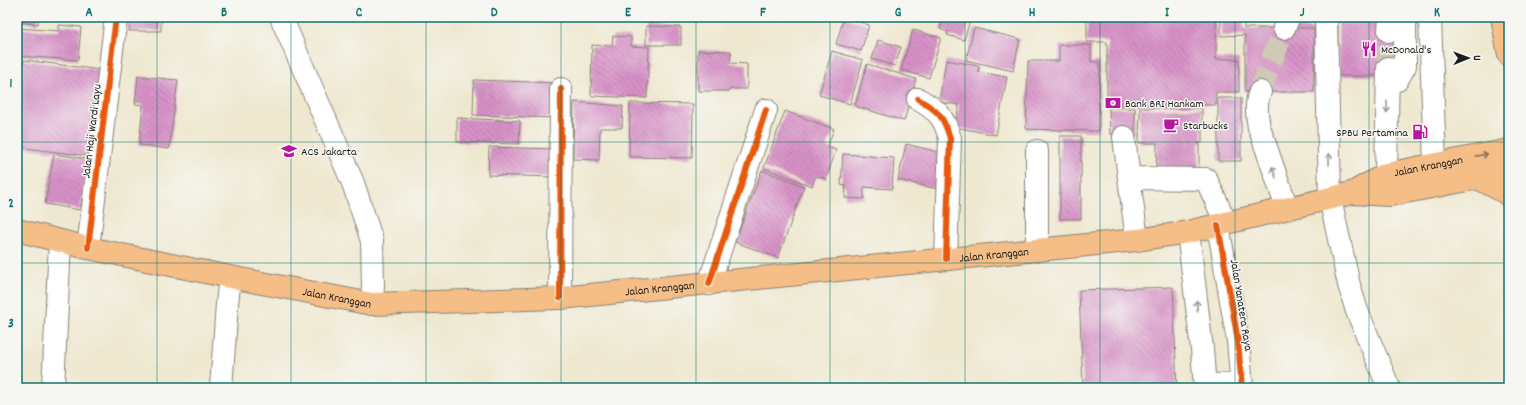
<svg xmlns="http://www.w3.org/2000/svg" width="1526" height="405" viewBox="0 0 1526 405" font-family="Dekko,sans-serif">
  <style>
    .building { fill: url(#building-back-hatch) }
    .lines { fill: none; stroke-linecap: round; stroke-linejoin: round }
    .minor-tunnel { stroke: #cfc9b5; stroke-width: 22; stroke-dasharray: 22 11; stroke-linecap: butt }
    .minor-casing { stroke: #868276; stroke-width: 24 }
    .major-casing { stroke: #868276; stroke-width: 24 }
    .highway-casing { stroke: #868276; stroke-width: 24 }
    .minor { stroke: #fff; stroke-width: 22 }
    .major { stroke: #f6be87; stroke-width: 22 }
    .highway { stroke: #f6be87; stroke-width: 22 }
    .cycleway-casing { stroke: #f6f6f2; stroke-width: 8 }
    .cycleway { stroke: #e8590c; stroke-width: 6 }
    .oneway { stroke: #999 }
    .oneway2 { stroke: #896d52 }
    .grid { fill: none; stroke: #0f766e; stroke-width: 1; stroke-opacity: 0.55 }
    .labels { text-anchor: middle; stroke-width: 3; stroke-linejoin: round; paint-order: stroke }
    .poi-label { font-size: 12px; fill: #1c1c1c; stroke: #f6f6f2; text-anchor: start }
    .street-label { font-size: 12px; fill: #1c1c1c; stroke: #f6f6f2 }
    .neatline { fill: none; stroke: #0f766e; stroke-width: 1.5 }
    .grid-label { font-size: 13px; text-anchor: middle; font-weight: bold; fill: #0f766e }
  </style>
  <defs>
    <pattern id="building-back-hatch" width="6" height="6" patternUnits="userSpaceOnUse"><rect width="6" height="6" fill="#d892c8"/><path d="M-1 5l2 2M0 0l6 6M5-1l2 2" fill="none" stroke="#ae76a2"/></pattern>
  </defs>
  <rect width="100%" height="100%" fill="#f6f6f2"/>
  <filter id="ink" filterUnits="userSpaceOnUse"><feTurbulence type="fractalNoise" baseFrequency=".025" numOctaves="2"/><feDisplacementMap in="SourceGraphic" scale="8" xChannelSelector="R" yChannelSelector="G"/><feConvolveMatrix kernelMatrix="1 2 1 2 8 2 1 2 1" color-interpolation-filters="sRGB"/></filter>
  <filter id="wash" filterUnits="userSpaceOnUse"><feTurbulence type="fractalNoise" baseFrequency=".012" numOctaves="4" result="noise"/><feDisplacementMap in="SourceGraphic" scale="16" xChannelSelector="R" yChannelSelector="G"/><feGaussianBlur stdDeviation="0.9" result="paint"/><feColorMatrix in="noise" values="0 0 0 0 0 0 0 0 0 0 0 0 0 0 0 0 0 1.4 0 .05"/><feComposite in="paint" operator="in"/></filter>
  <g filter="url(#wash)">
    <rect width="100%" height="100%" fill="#efe8d0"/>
    <g id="blocks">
      <path class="building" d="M17 17H38V24L17 22Z
        M129 17H161V31H129Z
        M590 17H608V19L590 18Z
        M844 17 869 25 861 51 836 44Z
        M944 17H971L964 40 947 35 948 32 940 29Z
        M1087 17H1216V59H1239V92H1216V105H1107V42H1087Z
        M1221 17H1244V28H1314V92H1245V35L1221 36Z
        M1338 17H1380L1399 31V68L1380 76H1338Z
        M59 25 81 27 78 60 17 56V28L59 31Z
        M646 26 681 27V45H646Z
        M974 28 1020 39 1013 71 966 60Z
        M913 30 941 38 929 78 901 70Z
        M613 36 631 37V46L649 47 647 98 591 96 592 45 612 46Z
        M878 40 901 47 895 66 872 59Z
        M1059 45H1091V62H1100L1099 131 1026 129 1028 61H1059Z
        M698 50 731 51 730 63 747 64V89H730V91H698Z
        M832 51 863 60 850 104 819 95Z
        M24 60 100 70 89 156 17 147V115Z
        M946 60 979 66 978 72 1007 77 996 135 955 127 959 105 939 102Z
        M867 64 916 79 904 121 855 106Z
        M138 76 178 80 169 149 139 145 143 105 135 104Z
        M474 80 558 83 557 118 473 115Z
        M1218 98H1241V161H1218Z
        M574 102 623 106 622 128H600L599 160 573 159Z
        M630 103 693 104 692 158 629 157Z
        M1109 108H1135V134H1110Z
        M1140 108H1202V143H1199V169H1156L1157 143H1139Z
        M785 111 834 129 827 147 836 150 826 179 816 176 812 186 764 168Z
        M457 118 520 121 519 144 457 142Z
        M1060 136H1081V219H1060Z
        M906 144 946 154 938 189 898 180Z
        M489 147 554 149V177L488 175Z
        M54 154 89 159 80 210 45 204Z
        M843 154 894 158 892 189 864 187V199L845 198 846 186 841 185Z
        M762 170 804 186 778 258 735 242Z
        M1173 287 1177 388H1083L1079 290Z"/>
    </g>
  </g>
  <g filter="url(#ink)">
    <use href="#blocks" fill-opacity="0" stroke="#868276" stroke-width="1"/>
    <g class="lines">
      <path class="minor-tunnel" d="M1388 68 1389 31
        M1260 92 1284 28"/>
      <defs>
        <path id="minor" d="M281 17 353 183 372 241 373 285 372 304
          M1326 17 1330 198 1349 285 1357 311 1389 388
          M1430 17 1435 165 1438 183
          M1284 28 1289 17
          M1389 31 1390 17
          M1388 68 1386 174 1390 193
          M1388 82 1397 80 1405 66V17
          M1260 92C1255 103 1257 115 1259 127L1287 208
          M918 99C938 111 943 115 950 138L946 259
          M1124 137 1129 178
          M1037 151V250
          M1218 225 1238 341 1242 388
          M1188 232 1202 349 1205 388
          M1137 240 1129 178 1206 179 1226 223
          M88 248 116 17
          M709 284 766 110
          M560 298 561 89
          M1205 385 1242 384
          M53 388 60 242
          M221 388 227 304 230 277"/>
        <g id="major">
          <path d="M1478 178 1506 193 1509 196"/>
          <path d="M1352 193 1390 195 1509 172"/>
          <path id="s1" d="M17 230 88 248 230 277 372 304 560 298 1137 240 1188 232 1352 193 1386 174 1509 150"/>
        </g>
        <path id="highway" d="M1502 17 1509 55"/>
      </defs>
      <use href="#minor" class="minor-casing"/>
      <use href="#major" class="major-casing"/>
      <use href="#highway" class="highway-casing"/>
      <use href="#minor" class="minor"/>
      <use href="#major" class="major"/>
      <use href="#highway" class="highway"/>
      <defs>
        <path id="cycleway" d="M918 99C938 111 943 115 950 138L946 259
          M1218 225 1238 341 1242 388
          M88 248 116 17
          M709 284 766 110
          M560 298 561 89"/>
      </defs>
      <use href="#cycleway" class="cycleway-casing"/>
      <use href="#cycleway" class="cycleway"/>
    </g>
    <defs><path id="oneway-shaft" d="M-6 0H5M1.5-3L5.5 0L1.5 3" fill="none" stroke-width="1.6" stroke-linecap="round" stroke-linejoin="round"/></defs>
    <g class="oneway">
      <use href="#oneway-shaft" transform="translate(1387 107) rotate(91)"/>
      <use href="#oneway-shaft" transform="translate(1329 159) rotate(-91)"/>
      <use href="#oneway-shaft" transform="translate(1274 172) rotate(-109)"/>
      <use href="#oneway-shaft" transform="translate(1197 306) rotate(-97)"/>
    </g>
    <use class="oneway2" href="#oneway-shaft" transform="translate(1482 155) rotate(-11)"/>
  </g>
  <path class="grid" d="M157 17V388M291 17V388M426 17V388M561 17V388M696 17V388M830 17V388M965 17V388M1100 17V388M1235 17V388M1369 17V388M17 142H1509M17 263H1509"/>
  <defs>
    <symbol id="restaurant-bare" viewBox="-9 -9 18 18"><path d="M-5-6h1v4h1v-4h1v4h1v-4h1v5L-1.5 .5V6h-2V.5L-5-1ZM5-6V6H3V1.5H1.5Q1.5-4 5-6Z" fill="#b5179e" stroke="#f6f6f2" stroke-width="2.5" paint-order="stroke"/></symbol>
    <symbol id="bank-bare" viewBox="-9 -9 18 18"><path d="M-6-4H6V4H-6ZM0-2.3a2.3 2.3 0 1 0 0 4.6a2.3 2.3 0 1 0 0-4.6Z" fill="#b5179e" stroke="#f6f6f2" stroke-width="2.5" paint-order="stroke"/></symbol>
    <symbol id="cafe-bare" viewBox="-9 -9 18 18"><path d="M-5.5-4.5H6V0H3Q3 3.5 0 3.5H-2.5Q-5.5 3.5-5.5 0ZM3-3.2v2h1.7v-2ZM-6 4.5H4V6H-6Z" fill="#b5179e" stroke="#f6f6f2" stroke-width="2.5" paint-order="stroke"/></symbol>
    <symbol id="fuel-bare" viewBox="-9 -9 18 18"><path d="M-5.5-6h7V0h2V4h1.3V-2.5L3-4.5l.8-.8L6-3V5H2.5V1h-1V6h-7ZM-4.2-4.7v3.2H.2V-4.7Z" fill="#b5179e" stroke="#f6f6f2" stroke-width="2.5" paint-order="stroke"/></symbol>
    <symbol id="school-bare" viewBox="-9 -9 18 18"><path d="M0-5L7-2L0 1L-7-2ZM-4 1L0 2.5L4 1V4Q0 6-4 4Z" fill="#b5179e" stroke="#f6f6f2" stroke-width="2.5" paint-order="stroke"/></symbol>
  </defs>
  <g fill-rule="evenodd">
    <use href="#restaurant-bare" x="1358" y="38" width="22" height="22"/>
    <use href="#bank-bare" x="1102" y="92" width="22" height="22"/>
    <use href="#cafe-bare" x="1160" y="114" width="22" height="22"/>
    <use href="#fuel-bare" x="1409" y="121" width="22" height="22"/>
    <use href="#school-bare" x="278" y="140" width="22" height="22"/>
  </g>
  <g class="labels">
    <g class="poi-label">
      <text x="1381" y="53">McDonald's</text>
      <text x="1125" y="107">Bank BRI Hankam</text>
      <text x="1183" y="129">Starbucks</text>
      <text x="1408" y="136" text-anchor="end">SPBU Pertamina</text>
      <text x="301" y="155">ACS Jakarta</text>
    </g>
    <g class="street-label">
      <text transform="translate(91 131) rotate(-83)" y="4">Jalan Haji Wardi Layu</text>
      <text dy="4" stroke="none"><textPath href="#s1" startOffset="1433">Jalan Kranggan</textPath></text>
      <text dy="4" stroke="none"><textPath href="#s1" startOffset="987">Jalan Kranggan</textPath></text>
      <text dy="4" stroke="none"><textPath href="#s1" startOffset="651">Jalan Kranggan</textPath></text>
      <text dy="4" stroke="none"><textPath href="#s1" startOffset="327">Jalan Kranggan</textPath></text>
      <text transform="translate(1242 305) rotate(81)" y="4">Jalan Yanatera Raya</text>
    </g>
  </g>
  <rect width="1526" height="405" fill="none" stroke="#f6f6f2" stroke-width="44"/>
  <g transform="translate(1468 58) rotate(89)" stroke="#f6f6f2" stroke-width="3" paint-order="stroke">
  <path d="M0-3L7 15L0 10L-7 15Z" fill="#1c1c1c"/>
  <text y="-6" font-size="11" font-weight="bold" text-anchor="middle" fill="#1c1c1c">U</text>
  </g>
  <rect x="22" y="22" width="1482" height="361" class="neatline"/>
  <g class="grid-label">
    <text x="89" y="16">A</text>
    <text x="224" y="16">B</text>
    <text x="359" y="16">C</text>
    <text x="494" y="16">D</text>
    <text x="628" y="16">E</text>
    <text x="763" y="16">F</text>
    <text x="898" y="16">G</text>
    <text x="1032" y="16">H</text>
    <text x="1167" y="16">I</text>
    <text x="1302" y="16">J</text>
    <text x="1437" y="16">K</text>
    <text x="11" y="87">1</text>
    <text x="11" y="207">2</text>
    <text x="11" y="327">3</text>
  </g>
</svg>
